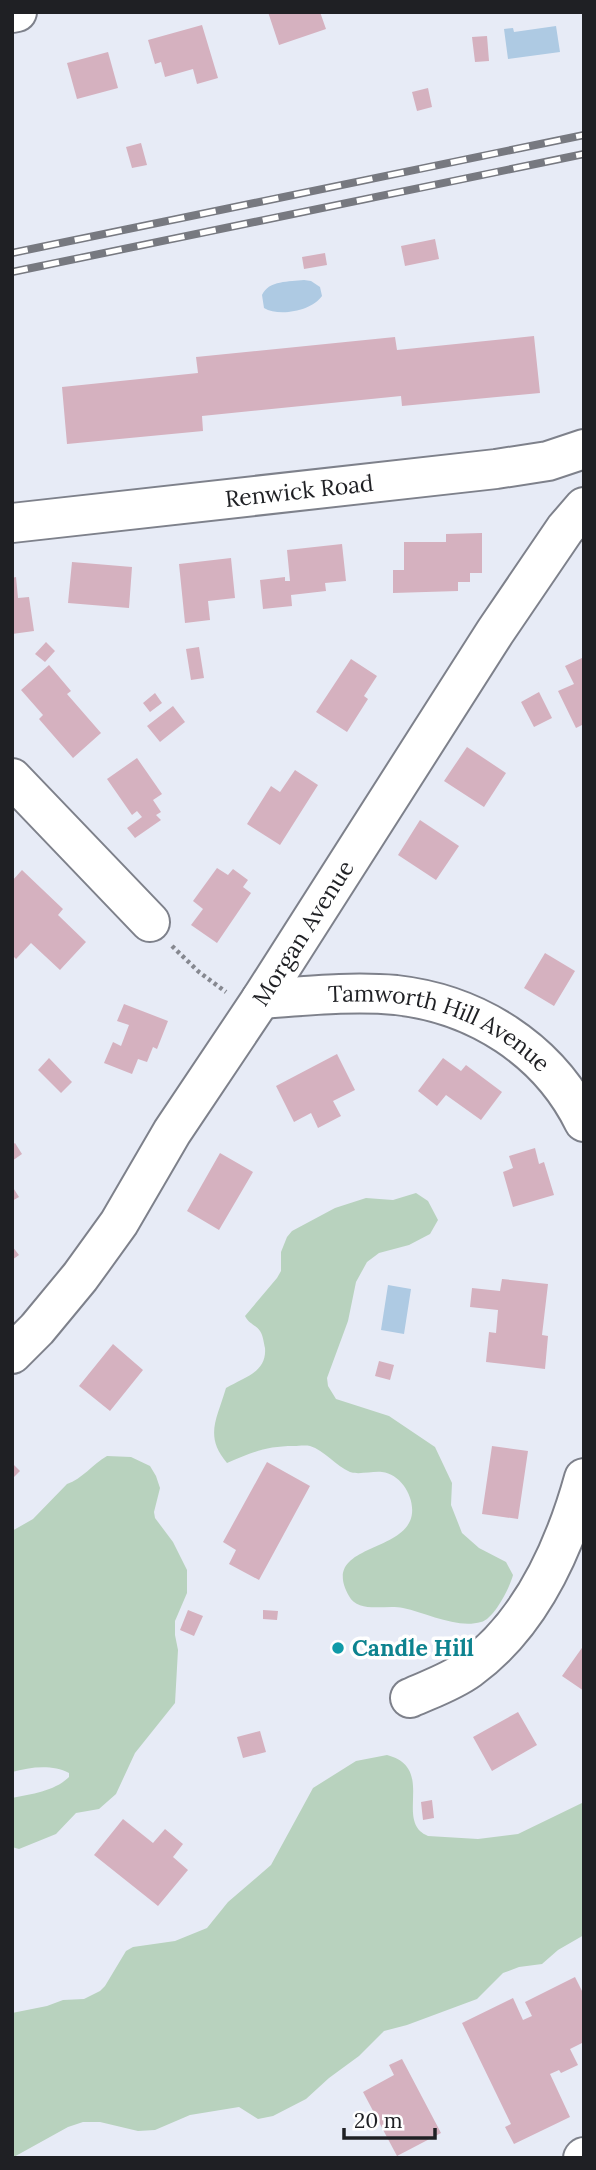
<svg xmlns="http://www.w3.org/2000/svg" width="596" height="2170" viewBox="0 0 596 2170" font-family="Lora,serif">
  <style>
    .green { fill: #b8d2be }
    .water { fill: #aecae3 }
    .building { fill: #d5b1bf }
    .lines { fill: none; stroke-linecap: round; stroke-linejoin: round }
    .minor-casing { stroke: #7e818b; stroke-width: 42 }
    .major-casing { stroke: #7e818b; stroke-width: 42 }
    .path { stroke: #868890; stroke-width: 4.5; stroke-dasharray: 3.5 3.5; stroke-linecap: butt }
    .minor { stroke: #fff; stroke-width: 38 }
    .major { stroke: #fff; stroke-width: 38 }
    .rail-casing { stroke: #777980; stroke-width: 8 }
    .rail { stroke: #fff; stroke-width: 5; stroke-dasharray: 16; stroke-linecap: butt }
    .culture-dot { fill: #0f9aa8; stroke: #fff; stroke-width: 2.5 }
    .labels { text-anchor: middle; stroke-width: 7; stroke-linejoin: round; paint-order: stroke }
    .street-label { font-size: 23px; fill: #1f2024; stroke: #fff }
    .culture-label { font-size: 23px; font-weight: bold; fill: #0d838f; stroke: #fff; text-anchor: start }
  </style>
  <rect width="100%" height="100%" fill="#e7ebf6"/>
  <path class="green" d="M416 1193 428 1201 438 1220 430 1234 409 1245 379 1253 367 1262 356 1282 348 1321 327 1378 328 1386 336 1399 389 1416 435 1447 452 1483 451 1505 462 1533 479 1548 506 1562 513 1575C510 1587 494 1619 481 1622 457 1629 427 1613 403 1608 387 1604 358 1614 349 1596 321 1547 396 1553 410 1521 418 1503 403 1474 382 1472 372 1471 359 1475 350 1472 336 1466 324 1450 310 1446 305 1445 298 1446 294 1446 266 1446 253 1452 227 1463 204 1436 217 1419 226 1388 245 1377 267 1372 265 1348 264 1344 263 1335 260 1331 256 1325 249 1324 245 1316L277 1278 281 1271V1252L287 1237 292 1231 335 1208 366 1198 393 1200Z
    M107 1456 131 1457 150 1466 156 1476 160 1488 154 1512 155 1518 173 1542 187 1570V1593L175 1621V1635L178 1650 175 1703 135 1753 116 1794 99 1809 76 1813 56 1834 19 1849 12 1847V1798C32 1794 55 1791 69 1777V1773C52 1764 30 1767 12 1772V1531L33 1519 67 1484C82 1479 93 1464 107 1456Z
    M387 1755C437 1768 393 1822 428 1836L478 1839 518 1834 584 1802V1935L558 1950 542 1964 519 1967 503 1973 477 1999 407 2025 384 2031 359 2056 329 2078 306 2099 273 2116 258 2119 239 2107 190 2115 155 2130 138 2131 100 2122H83L68 2127 12 2158V2013L47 2006 63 2000 84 1999 100 1991 105 1986 126 1951 133 1947 175 1941 207 1928 228 1902 271 1865 313 1788 356 1761Z"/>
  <path class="water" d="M556 26 560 52 508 59 504 29 513 28 514 32Z
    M304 280 311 281 320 287 322 296C312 311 279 317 264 308L262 295C269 280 289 282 304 280Z
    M388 1285 411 1289 404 1334 381 1330Z"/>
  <path class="building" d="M268 12H320L326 29 279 45Z
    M202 25 218 78 197 84 193 69 165 77 161 62 155 64 148 40Z
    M487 36 489 61 475 62 472 37Z
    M108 52 118 88 77 99 67 63Z
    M428 88 432 107 417 111 412 92Z
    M141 143 147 165 132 168 126 147Z
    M435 239 439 259 405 266 401 246Z
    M325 253 327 265 304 269 302 257Z
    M534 336 540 393 402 406 401 396 202 416 203 431 67 444 62 387 198 373 196 357 395 337 397 350Z
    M482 533V573H470V582H458V591L393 593V570H404V542H446V534Z
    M342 544 346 581 325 583 326 591 291 595 292 606 263 609 260 580 285 577V581H290L287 550Z
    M231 558 235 598 208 601 210 620 185 623 179 564Z
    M72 562 132 567 129 608 68 603Z
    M16 577 18 598 29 597 34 631 12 634V578Z
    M46 642 55 651 45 662 35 654Z
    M199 647 204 678 191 680 186 649Z
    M584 657V724L576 728 558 691 574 684 565 666Z
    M351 659 377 676 364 696 368 699 347 732 316 712Z
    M49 665 71 691 67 694 101 733 73 758 39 719 43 715 21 690Z
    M539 692 552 718 534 727 521 702Z
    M155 693 162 703 150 712 143 703Z
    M173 706 185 722 160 742 147 726Z
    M467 747 506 773 484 807 444 781Z
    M137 758 162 794 153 800 161 812 156 815 161 820 135 838 127 828 142 817 137 811 132 815 107 779Z
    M295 770 318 785 280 845 247 824 271 786 280 792Z
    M420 820 459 846 436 880 398 855Z
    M217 868 228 875 233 869 248 880 243 887 251 893 217 943 191 925 203 909 193 901Z
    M22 870 63 909 58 915 86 942 60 970 31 943 16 959 12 955V881Z
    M545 953 575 971 554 1006 524 988Z
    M124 1004 168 1021 157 1049 153 1047 147 1062 138 1059 132 1074 104 1063 113 1042 121 1046 129 1025 117 1021Z
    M337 1054 355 1090 333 1101 341 1116 318 1128 311 1113 294 1122 276 1086Z
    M49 1058 72 1082 61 1093 38 1070Z
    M443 1058 461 1071 466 1065 502 1092 481 1120 446 1095 437 1106 418 1091Z
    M15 1143 22 1154 12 1161V1145Z
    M535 1148 539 1164 544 1162 554 1195 513 1207 503 1172 513 1168 509 1156Z
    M220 1153 253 1172 219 1230 187 1211Z
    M12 1186 19 1197 12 1201Z
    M12 1246 19 1255 12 1260Z
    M502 1279 548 1284 542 1335 548 1336 545 1369 486 1362 489 1332 496 1333 498 1310 470 1307 472 1288 500 1291Z
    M113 1344 143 1370 110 1411 79 1386Z
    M379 1361 394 1365 390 1380 375 1376Z
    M492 1446 528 1451 518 1519 482 1514Z
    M267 1462 310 1486 259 1580 229 1564 236 1550 223 1542Z
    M12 1463 20 1471 12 1479Z
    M188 1610 203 1616 194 1636 180 1630Z
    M263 1610 278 1611 277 1620 263 1619Z
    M584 1645V1691L562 1676Z
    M518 1712 537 1745 492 1771 473 1737Z
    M260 1731 266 1752 243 1758 237 1737Z
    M432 1800 434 1818 423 1820 421 1802Z
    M123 1819 153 1843 165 1829 183 1844 173 1857 188 1870 158 1906 94 1855Z
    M575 1977 584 1995V2042L570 2049 578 2065 561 2073 559 2070 550 2074 570 2117 514 2144 505 2127 511 2124 462 2023 513 1998 523 2020 532 2016 525 2002Z
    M402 2059 441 2133 397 2156 363 2092 394 2075 389 2065Z"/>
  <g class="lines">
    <defs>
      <g id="minor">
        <path d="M12 13 17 12"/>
        <path id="s1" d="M12 523 496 469 548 461 584 449"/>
        <path d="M12 778 150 922"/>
        <path id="s2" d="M261 999C305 996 351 991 396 995 476 1004 548 1049 584 1122"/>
        <path id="s3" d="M12 1354 37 1329 80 1277 119 1223 172 1132 261 999 495 632 565 529 584 507"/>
        <path d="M410 1698C430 1689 451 1682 469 1669 531 1624 564 1550 584 1478"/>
      </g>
      <path id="major" d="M583 2158 584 2157"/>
    </defs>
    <use href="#minor" class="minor-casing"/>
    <use href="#major" class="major-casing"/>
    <path class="path" d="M172 946 199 972 226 992"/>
    <use href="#minor" class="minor"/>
    <use href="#major" class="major"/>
    <defs>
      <path id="rail" d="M12 253 584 135
        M12 272 584 154"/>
    </defs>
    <use href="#rail" class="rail-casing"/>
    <use href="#rail" class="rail"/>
  </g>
  <circle class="culture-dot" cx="338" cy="1648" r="7"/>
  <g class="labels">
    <g class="street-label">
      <text dy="8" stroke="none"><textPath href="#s1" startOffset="289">Renwick Road</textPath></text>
      <text dy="8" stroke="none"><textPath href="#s3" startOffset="513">Morgan Avenue</textPath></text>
      <text dy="8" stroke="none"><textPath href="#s2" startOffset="186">Tamworth Hill Avenue</textPath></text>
    </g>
    <g class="culture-label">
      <text x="352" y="1656">Candle Hill</text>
    </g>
  </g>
  <rect width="596" height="2170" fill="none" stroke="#1f2024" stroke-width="28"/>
  <path d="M344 2128v10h91v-10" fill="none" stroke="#1f2024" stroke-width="3.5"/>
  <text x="354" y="2128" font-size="21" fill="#1f2024" stroke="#ffffff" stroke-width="5" paint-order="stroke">20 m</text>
</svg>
